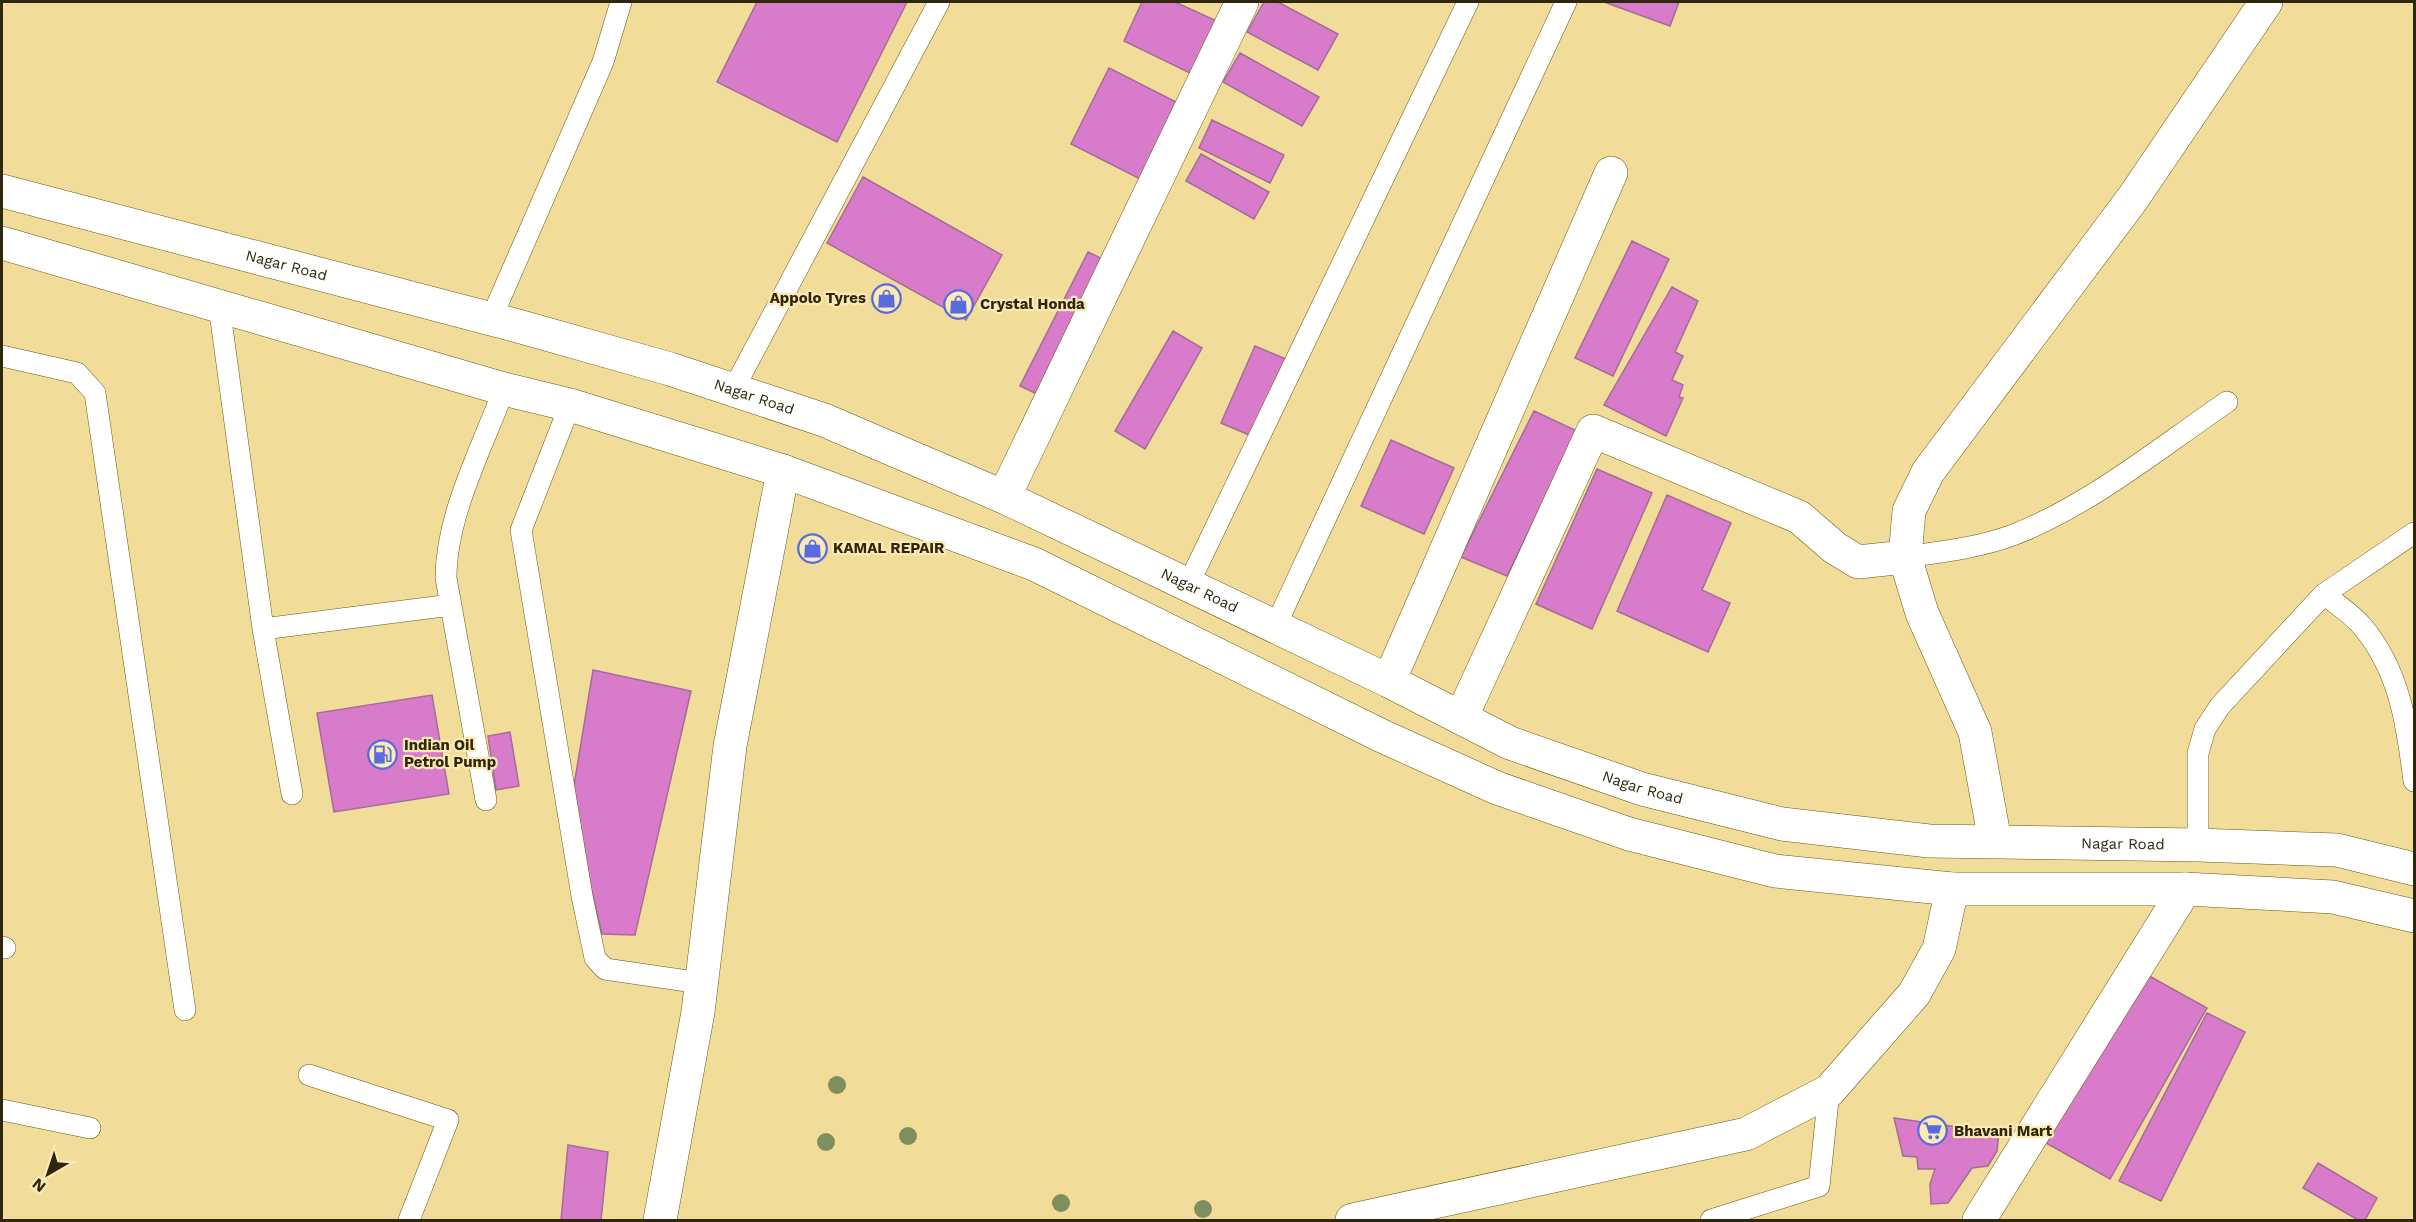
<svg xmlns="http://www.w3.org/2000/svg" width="2416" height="1222" viewBox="0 0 2416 1222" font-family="'Work Sans',sans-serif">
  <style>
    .building { fill: #d87bca; stroke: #a26d99; stroke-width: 1.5 }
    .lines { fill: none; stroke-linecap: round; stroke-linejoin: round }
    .lane-casing { stroke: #6b580f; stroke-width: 22 }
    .street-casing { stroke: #6b580f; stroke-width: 34 }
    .highway-casing { stroke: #6b580f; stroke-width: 34 }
    .lane { stroke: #fff; stroke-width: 21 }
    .street { stroke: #fff; stroke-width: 33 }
    .highway { stroke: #fff; stroke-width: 33 }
    .tree { fill: #7f8e5f }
    .labels { text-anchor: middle; stroke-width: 4.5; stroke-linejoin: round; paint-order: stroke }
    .street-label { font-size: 15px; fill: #2f270b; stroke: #fbeab4 }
    .poi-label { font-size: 15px; font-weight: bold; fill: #2f270b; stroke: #fbeab4; text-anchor: start }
  </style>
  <rect width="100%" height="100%" fill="#f2dc99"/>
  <path class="building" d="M757 2H907L837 142 717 82Z
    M1142 2H1175L1217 21 1192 74 1124 41Z
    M1264 2H1278L1338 34 1318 70 1247 32Z
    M1604 2H1679L1670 26Z
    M1240 53 1319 97 1302 126 1223 82Z
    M1109 68 1188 108 1150 184 1071 144Z
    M1212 120 1284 155 1270 183 1199 148Z
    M1201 154 1269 192 1254 219 1186 181Z
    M863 177 1002 255 966 320 827 243Z
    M1632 241 1669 259 1613 376 1575 358Z
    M1088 252 1113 264 1045 398 1020 386Z
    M1672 287 1698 301 1675 352 1683 356 1672 380 1683 385 1679 397 1683 398 1666 436 1604 405Z
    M1173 331 1202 348 1145 449 1115 431Z
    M1255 346 1288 360 1254 437 1221 423Z
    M1534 411 1577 431 1507 576 1461 557Z
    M1391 440 1454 468 1424 534 1361 506Z
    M1597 469 1652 493 1592 629 1536 604Z
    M1667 495 1731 523 1702 590 1730 603 1708 652 1617 611Z
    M593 670 691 691 635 935 602 934 571 804Z
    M432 695 449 794 334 812 317 713Z
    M510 732 519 786 496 790 488 736Z
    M2142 972 2207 1008 2110 1179 2046 1143Z
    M2207 1013 2245 1032 2161 1201 2119 1181Z
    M1894 1118 1999 1133 1997 1151 1988 1166 1972 1168 1948 1203 1931 1204 1930 1184 1935 1169H1918L1917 1157 1903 1156Z
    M568 1145 608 1152 601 1220H561Z
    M2318 1163 2377 1198 2365 1220H2358L2303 1188Z"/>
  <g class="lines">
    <defs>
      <path id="lane" d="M219 305 263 629 292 794
        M491 319 603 62 621 2
        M2 356 77 373 95 393 185 1010
        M733 390 939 2
        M570 405 521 530 582 896 595 958 605 969 701 983
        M1905 557C1941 552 1978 548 2013 535 2090 505 2158 449 2227 402
        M1188 585 1468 2
        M2324 594C2336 604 2352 614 2362 626 2400 671 2407 725 2414 781
        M1275 627 1566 2
        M263 629 451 605
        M486 800 446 578C446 515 482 448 504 389
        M2198 845V753L2205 729 2220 706 2324 594 2414 533
        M2 947 5 948
        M309 1075 448 1120 409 1220
        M2 1110 90 1128
        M1711 1220 1819 1186 1829 1091"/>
      <path id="street" d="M1004 497 1242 2
        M1389 681 1611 173
        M1461 718 1593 431 1799 517 1835 548 1858 562 1905 557
        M1995 841 1975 732 1922 613 1905 557 1909 511 1928 472 2133 198 2266 2
        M660 1220 698 1012 730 746 783 471
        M1352 1220 1746 1134 1829 1091 1914 994 1939 949 1952 889
        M1979 1220 2185 889"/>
      <g id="highway">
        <path id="s1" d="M2 191 518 326 670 369 824 420 1004 497 1389 681 1510 743 1642 789 1782 824 1929 841 2198 845 2337 850 2414 869"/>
        <path d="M2 243 504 389 570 405 783 471 1034 564 1382 736 1497 788 1629 834 1775 871 1952 889H2185L2333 897 2414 916"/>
      </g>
    </defs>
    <use href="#lane" class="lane-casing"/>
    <use href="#street" class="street-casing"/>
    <use href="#highway" class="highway-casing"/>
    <use href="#lane" class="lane"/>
    <use href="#street" class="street"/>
    <use href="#highway" class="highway"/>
  </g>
  <g class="tree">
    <circle cx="837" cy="1085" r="9"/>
    <circle cx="908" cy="1136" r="9"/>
    <circle cx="826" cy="1142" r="9"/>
    <circle cx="1061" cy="1203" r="9"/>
    <circle cx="1203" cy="1209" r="9"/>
  </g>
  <defs>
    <symbol id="shop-ring" viewBox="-11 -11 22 22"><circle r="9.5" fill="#fbeab4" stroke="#586be1" stroke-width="1.5"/><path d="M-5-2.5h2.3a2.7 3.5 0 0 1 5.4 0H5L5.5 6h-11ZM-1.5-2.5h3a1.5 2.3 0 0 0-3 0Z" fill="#586be1"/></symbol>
    <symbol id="fuel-ring" viewBox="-11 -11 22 22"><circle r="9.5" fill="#fbeab4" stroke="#586be1" stroke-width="1.5"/><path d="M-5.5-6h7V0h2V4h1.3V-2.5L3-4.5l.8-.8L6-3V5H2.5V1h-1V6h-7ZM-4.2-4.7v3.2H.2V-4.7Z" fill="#586be1"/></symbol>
    <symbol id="supermarket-ring" viewBox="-11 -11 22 22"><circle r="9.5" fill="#fbeab4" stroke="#586be1" stroke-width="1.5"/><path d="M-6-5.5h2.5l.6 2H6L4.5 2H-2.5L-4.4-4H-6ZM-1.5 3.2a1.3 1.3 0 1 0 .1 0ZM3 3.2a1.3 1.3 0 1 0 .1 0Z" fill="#586be1"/></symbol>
  </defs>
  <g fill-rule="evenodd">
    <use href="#shop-ring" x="870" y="282" width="33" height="33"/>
    <use href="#shop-ring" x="942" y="288" width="33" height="33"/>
    <use href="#shop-ring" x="796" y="532" width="33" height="33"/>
    <use href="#fuel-ring" x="366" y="738" width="33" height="33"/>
    <use href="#supermarket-ring" x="1916" y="1114" width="33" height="33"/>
  </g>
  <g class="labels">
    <g class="street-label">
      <text dy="5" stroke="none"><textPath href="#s1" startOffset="294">Nagar Road</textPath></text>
      <text dy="5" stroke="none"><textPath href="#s1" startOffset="780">Nagar Road</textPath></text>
      <text dy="5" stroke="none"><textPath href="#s1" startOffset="1266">Nagar Road</textPath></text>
      <text dy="5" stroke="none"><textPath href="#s1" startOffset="1752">Nagar Road</textPath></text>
      <text dy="5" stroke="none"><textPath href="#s1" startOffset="2238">Nagar Road</textPath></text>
    </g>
    <g class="poi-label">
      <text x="866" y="303" text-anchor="end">Appolo Tyres</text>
      <text x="980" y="309">Crystal Honda</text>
      <text x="833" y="553">KAMAL REPAIR</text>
      <text x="404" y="750">Indian Oil<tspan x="404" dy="17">Petrol Pump</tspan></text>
      <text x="1954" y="1136">Bhavani Mart</text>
    </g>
  </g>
  <rect width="2416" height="1222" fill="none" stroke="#2f270b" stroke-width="6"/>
  <g transform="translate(48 1174) rotate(219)" stroke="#fbeab4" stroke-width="4.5" paint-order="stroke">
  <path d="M0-4.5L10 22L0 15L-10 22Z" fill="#2f270b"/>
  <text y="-9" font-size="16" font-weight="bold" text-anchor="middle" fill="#2f270b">N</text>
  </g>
</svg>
